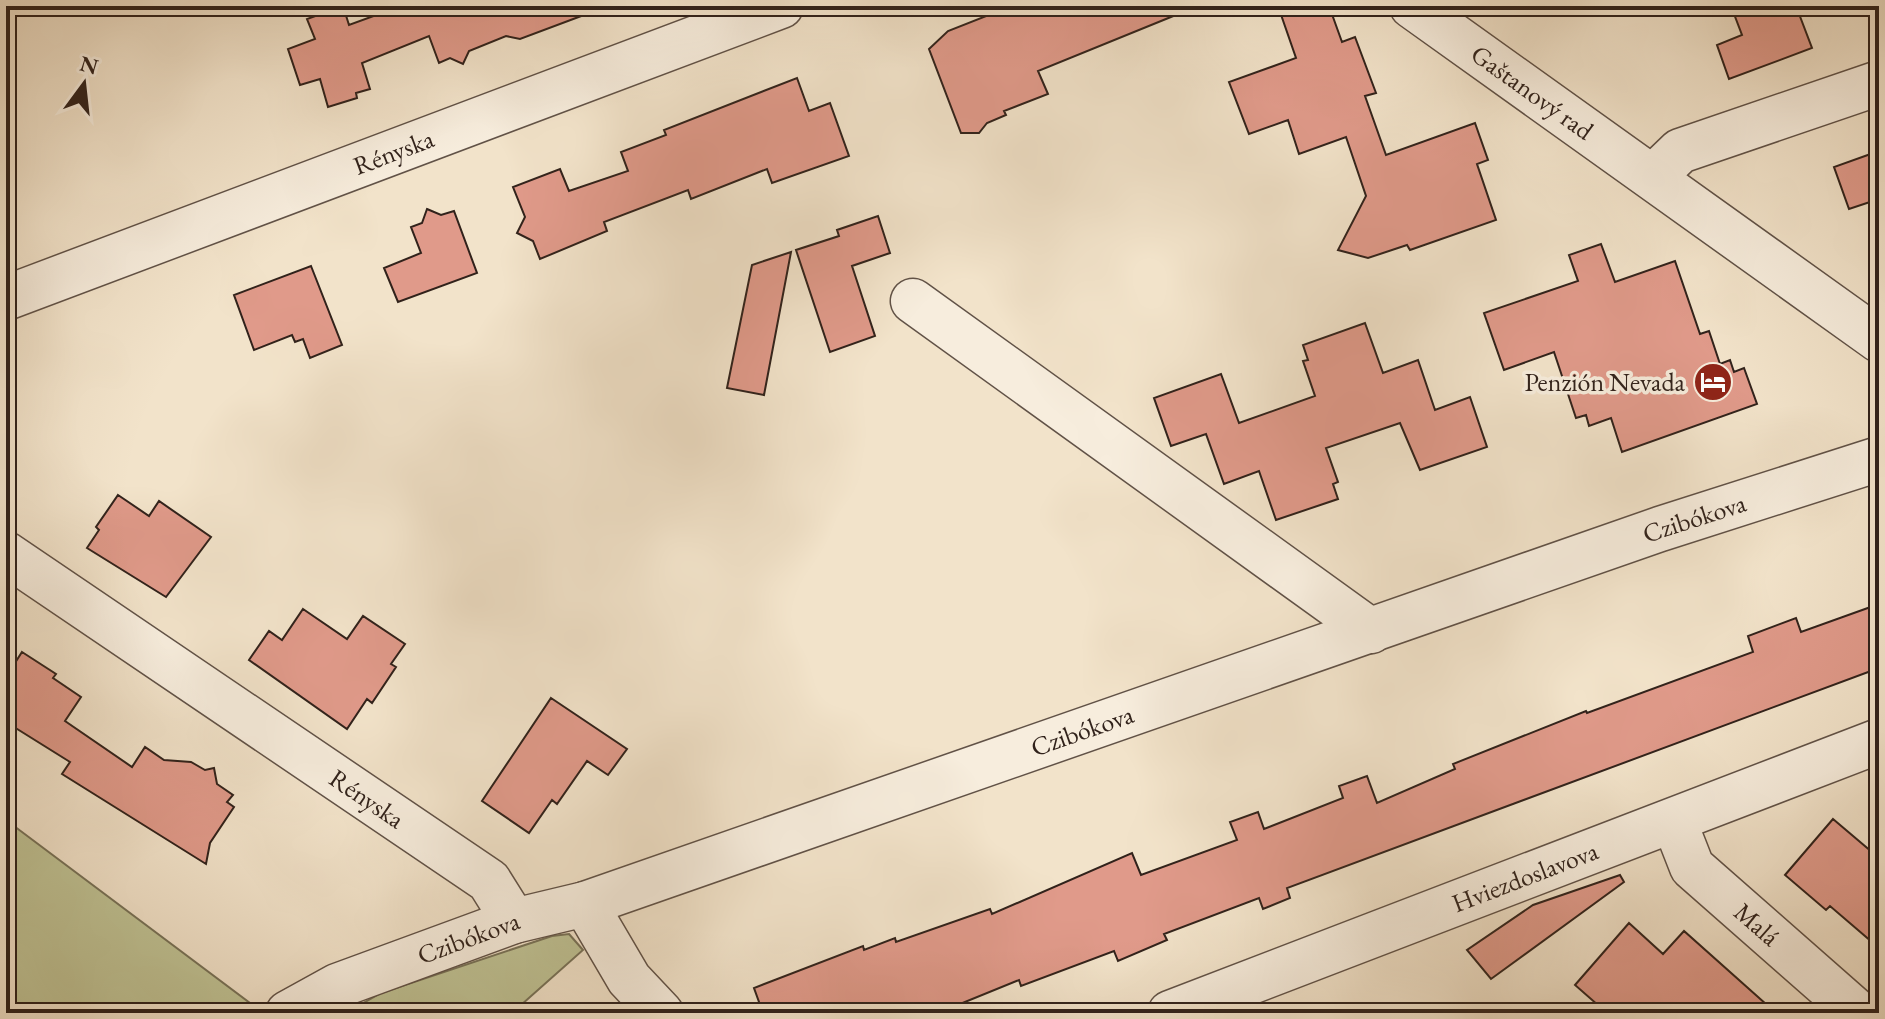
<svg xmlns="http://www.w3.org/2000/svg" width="1885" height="1019" viewBox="0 0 1885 1019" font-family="'EB Garamond',serif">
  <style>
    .green { fill: #bfc294; stroke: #787258; stroke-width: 2 }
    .building { fill: #e09a8a; stroke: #31221b; stroke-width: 2 }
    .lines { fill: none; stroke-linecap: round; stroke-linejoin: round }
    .street-casing { stroke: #615247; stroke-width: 47 }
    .street { stroke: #f7eddd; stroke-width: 44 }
    .labels { text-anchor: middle; stroke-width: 7; stroke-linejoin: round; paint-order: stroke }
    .street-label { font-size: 26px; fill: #31221b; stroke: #f7eddd }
    .poi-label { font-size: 26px; fill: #31221b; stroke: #f7eddd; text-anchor: end }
  </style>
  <rect width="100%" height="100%" fill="#f2e3ca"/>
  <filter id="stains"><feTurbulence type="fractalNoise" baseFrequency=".0025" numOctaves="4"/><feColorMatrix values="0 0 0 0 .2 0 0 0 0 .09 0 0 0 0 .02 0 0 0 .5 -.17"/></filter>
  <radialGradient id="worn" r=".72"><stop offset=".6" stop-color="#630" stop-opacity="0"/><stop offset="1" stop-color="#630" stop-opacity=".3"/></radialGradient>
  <path class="green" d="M6 820 262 1012 261 1013H6Z
    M569 934 583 950 512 1013H346L381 993 552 936Z"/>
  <path class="building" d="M343 6 349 25 401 6 600 9 520 39 506 36 469 51 463 64 450 58 439 63 429 36 362 63 370 89 356 93 357 98 328 107 320 79 300 85 288 49 315 39 307 19Z
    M986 6H1193V8L1038 71 1048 94 1004 111 1006 115 987 123 979 133H961L929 49 948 31 989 15Z
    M1278 6H1329L1342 42 1355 37 1376 93 1365 96 1386 155 1475 123 1488 160 1477 164 1496 220 1410 250 1407 245 1368 258 1338 250 1366 196 1346 137 1299 154 1288 120 1249 134 1229 82 1296 58Z
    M1731 6H1796L1812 48 1729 79 1717 45 1742 35Z
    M797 78 809 111 830 103 849 156 772 183 767 169 691 199 688 190 604 222 607 231 540 259 533 241 517 233 525 217 513 187 560 169 569 191 628 171 621 152 666 135 664 130Z
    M1879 151V199L1849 209 1834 167Z
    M427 209 441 215 454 211 477 273 398 302 384 268 421 253 411 227 422 223Z
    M878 216 890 253 852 266 875 336 830 352 796 250 839 236 837 230Z
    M1601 244 1615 282 1675 261 1700 334 1709 331 1720 364 1730 360 1734 372 1744 368 1757 404 1622 452 1611 418 1589 426 1586 415 1576 418 1554 352 1504 370 1484 313 1578 281 1569 255Z
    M791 252 764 395 727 388 752 265Z
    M311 266 342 345 310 358 303 339 295 342 292 335 254 350 234 295Z
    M1365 323 1383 373 1418 360 1435 410 1470 397 1487 447 1420 470 1400 423 1326 448 1338 482 1333 484 1338 499 1276 520 1259 471 1224 484 1206 434 1171 446 1154 398 1221 374 1239 423 1315 396 1303 361 1308 360 1303 345Z
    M118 495 149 516 159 501 211 537 166 597 87 548 99 530 96 527Z
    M1879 604V668L1287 888 1290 898 1263 909 1259 898 1164 934 1167 940 1118 961 1114 951 1021 986 1019 980 938 1013H763L754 988 863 946 864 950 895 938 896 942 990 909 992 914 1132 853 1141 875 1237 840 1230 822 1258 812 1264 829 1343 798 1339 786 1367 776 1377 803 1455 769 1453 764 1586 711 1587 713 1753 652 1748 636 1796 618 1801 632Z
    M303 609 347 639 363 616 405 644 391 664 396 667 372 703 367 699 347 729 249 660 269 631 282 640Z
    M22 652 56 674 53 678 81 697 65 721 132 767 145 747 164 760 191 762 205 770 214 768 217 784 233 795 227 802 234 807 210 843 206 864 62 774 70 762 6 722V677Z
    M551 698 627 749 608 775 587 761 557 804 552 800 529 833 482 801Z
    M1833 819 1879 858V948L1830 906 1826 910 1785 875Z
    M1620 875 1624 882 1491 979 1467 950 1533 905Z
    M1629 923 1663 954 1684 931 1776 1013H1607L1575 985Z"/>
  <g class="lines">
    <defs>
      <g id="street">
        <path id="s1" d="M1412 6 1879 340"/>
        <path d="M1653 177 1680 151 1879 83"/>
        <path id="s2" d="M6 298 781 6"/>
        <path d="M913 301 1371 631"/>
        <path id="s3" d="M6 554 489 881 514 921"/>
        <path id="s4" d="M1674 821 1692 867 1858 1013"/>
        <path d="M585 904 629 979 661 1013"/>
        <path id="s5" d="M288 1013 337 986 514 921 585 904 1660 529 1879 459"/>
        <path id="s6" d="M1170 1013 1879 741"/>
      </g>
    </defs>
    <use href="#street" class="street-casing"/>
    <use href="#street" class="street"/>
  </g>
  <defs>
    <symbol id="hotel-disc" viewBox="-11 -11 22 22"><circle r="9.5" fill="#8f2418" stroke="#f7eddd"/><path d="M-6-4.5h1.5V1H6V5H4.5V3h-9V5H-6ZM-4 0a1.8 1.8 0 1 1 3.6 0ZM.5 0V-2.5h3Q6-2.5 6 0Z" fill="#fff"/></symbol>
  </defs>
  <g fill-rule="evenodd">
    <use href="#hotel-disc" x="1691" y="360" width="44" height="44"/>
  </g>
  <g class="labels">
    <g class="street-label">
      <text dy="9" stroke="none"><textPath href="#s1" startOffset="148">Gaštanový rad</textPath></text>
      <text dy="9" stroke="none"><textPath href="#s2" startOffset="414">Rényska</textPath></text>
      <text dy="9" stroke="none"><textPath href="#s5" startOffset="1492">Czibókova</textPath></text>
      <text dy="9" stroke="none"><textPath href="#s5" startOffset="844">Czibókova</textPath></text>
      <text dy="9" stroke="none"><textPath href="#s3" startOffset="436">Rényska</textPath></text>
      <text dy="9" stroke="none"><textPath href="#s6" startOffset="380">Hviezdoslavova</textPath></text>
      <text dy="9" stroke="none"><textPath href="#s4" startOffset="136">Malá</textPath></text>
      <text dy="9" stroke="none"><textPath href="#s5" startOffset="196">Czibókova</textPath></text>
    </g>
    <g class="poi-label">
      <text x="1685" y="391">Penzión Nevada</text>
    </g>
  </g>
  <rect width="1885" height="1019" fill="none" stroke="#f2e3ca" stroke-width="32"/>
  <rect x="8" y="8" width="1869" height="1003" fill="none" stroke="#31221b" stroke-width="4"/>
  <rect x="16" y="16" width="1853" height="987" fill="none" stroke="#31221b" stroke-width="2"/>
  <g transform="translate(84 84) rotate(15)" stroke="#f7eddd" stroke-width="6" paint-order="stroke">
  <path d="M0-6L14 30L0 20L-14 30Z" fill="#31221b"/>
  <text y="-12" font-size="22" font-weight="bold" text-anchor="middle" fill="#31221b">N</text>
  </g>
  <rect width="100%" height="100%" filter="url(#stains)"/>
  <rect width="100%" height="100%" fill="url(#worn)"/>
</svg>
